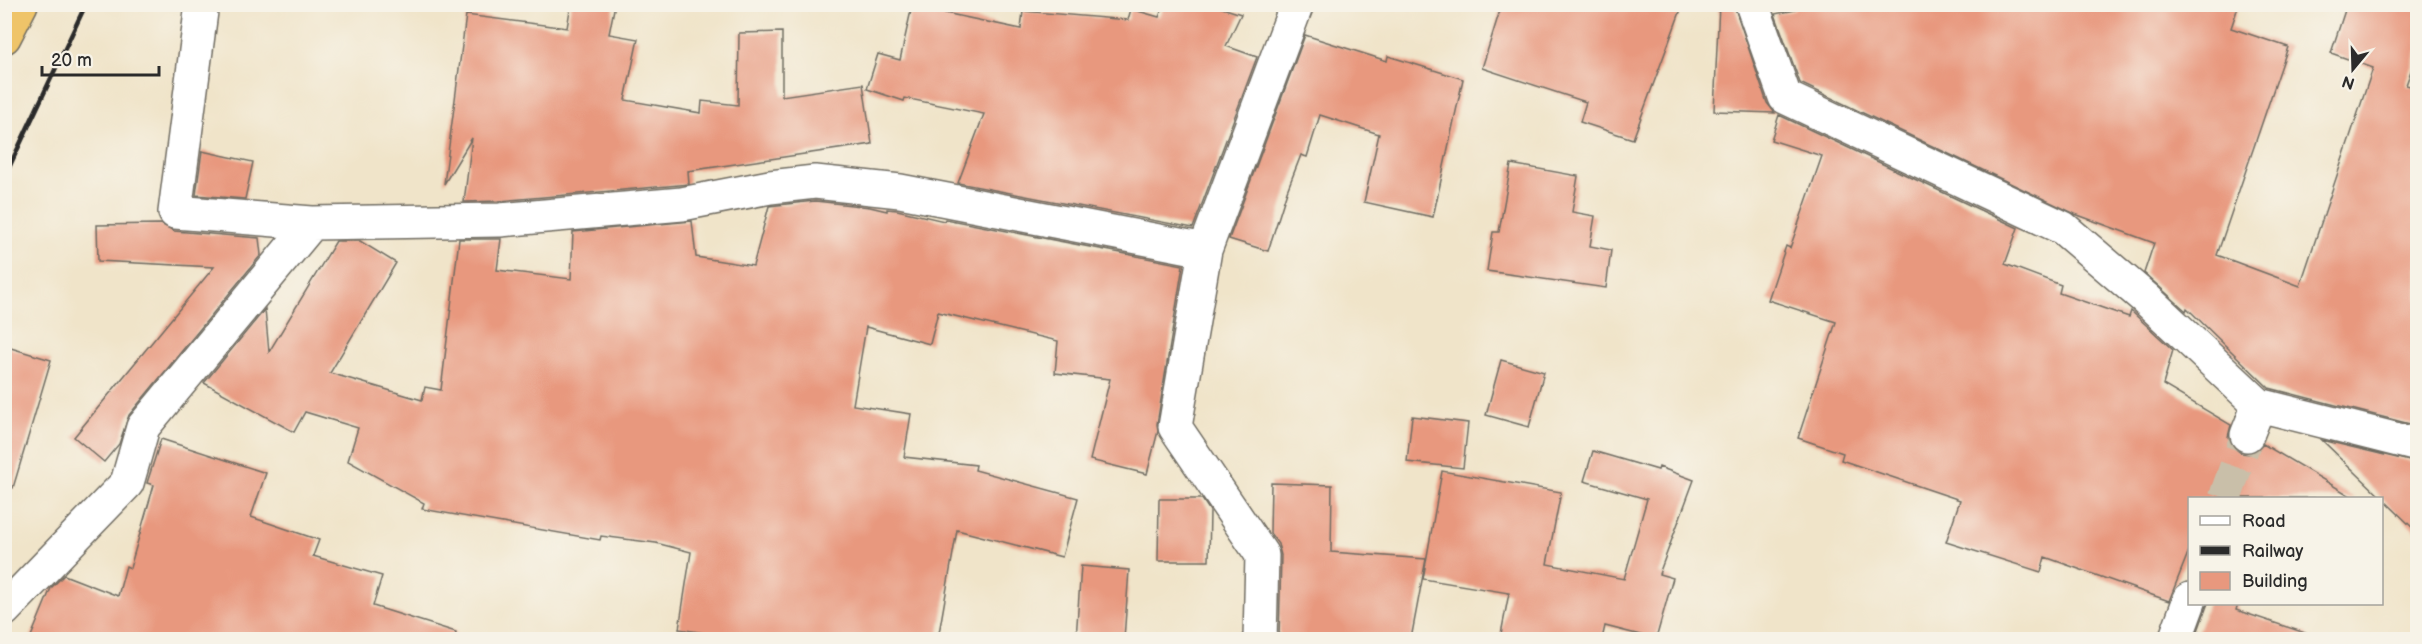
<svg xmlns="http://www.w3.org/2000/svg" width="2422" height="644" viewBox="0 0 2422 644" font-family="'Balsamiq Sans',sans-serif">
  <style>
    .building { fill: #e8987e }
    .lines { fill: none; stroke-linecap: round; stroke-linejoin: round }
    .street-tunnel { stroke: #c9bfa9; stroke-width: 33; stroke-dasharray: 33 16; stroke-linecap: butt }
    .street-casing { stroke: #706c62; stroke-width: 36 }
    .highway-casing { stroke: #706c62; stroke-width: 36 }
    .street { stroke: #fff; stroke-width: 33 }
    .highway { stroke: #efc469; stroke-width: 33 }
    .rail { stroke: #2b2b2b; stroke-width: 4.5 }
  </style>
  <rect width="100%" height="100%" fill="#f7f3e8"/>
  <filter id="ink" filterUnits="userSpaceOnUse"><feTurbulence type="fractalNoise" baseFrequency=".0167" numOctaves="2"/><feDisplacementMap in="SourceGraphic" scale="12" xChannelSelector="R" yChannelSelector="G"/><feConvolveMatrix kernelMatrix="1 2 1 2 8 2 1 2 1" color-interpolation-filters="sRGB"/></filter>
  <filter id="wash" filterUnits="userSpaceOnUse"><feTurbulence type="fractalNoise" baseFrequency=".008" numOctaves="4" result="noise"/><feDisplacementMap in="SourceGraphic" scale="24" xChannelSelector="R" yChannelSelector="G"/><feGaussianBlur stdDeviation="1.35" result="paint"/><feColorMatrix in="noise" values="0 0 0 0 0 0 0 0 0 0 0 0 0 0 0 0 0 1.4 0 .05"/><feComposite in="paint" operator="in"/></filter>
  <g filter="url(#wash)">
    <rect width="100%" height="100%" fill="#f0e4c9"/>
    <g id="blocks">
      <path class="building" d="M571 4H615L609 34 638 39 625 100 701 113 702 101 738 105 739 33 782 32V96L863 84 872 144 688 171 689 184 679 185 499 201 464 202 472 138 444 184 466 15 567 28Z
        M1164 4H1210L1241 14 1226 46 1257 57 1193 228 958 183 984 114 905 98 904 101 867 89 878 54 900 60 912 6 1021 29 1023 11 1128 20 1131 9 1159 17Z
        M1502 4H1683L1633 139 1580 122 1586 102 1482 68Z
        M1719 4 1734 5 1767 103 1775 113 1714 111Z
        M1796 4H2239L2231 28 2288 47 2217 255 2300 286 2373 68 2331 53 2347 4H2418V51L2406 85 2418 88V426L2269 388 2187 308 2186 311 2144 273 2154 243 2075 214 1800 83 1775 14 1795 10Z
        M1305 35 1387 61 1388 56 1463 79 1433 217 1364 202 1379 134 1320 115 1307 157 1301 155 1287 191 1268 251 1229 239Z
        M1779 115 2018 228 2005 264 2061 285 2059 293 2129 317 2131 311 2173 350 2163 385 2231 425 2228 437 2233 447 2241 453 2249 454 2258 450 2263 444 2354 498H2190V548L2169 601 2045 557 2041 572 1946 542 1960 500 1841 460 1843 453 1798 438 1836 322 1768 300 1786 246 1790 248 1822 156 1771 140Z
        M202 151 253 162 245 199 196 195Z
        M1511 164 1578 176 1572 212 1595 216 1590 246 1611 250 1606 288 1487 271 1493 232H1499Z
        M815 201 870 207 887 211V209L897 210 944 221 945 219 1183 265 1157 424 1158 431 1147 474 1090 460 1110 379 1055 373 1058 341 938 312 930 344 866 327 853 405 911 414 904 457 976 465 975 470 1078 498 1062 557 957 530 938 639H745L679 629 691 552 656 543 601 536 600 540 422 509 424 503 348 461 358 428 305 412 294 432 204 383 265 309 269 352 336 241H360L396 263 330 373 422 400 425 387 441 390 459 239H501L497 270 571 279 573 232 692 221 696 257 753 266 769 206Z
        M161 224 174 231 259 238 261 255 129 415 119 444 104 462 74 437 214 267 98 261 97 225Z
        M4 346 51 360 13 488 4 487Z
        M1501 360 1544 372 1529 427 1486 415Z
        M1412 416 1468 423 1463 468 1407 462Z
        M161 439 266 473 251 517 319 540 313 556 382 576 373 606 456 632 455 639H30L51 588 64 575 118 596 126 566 130 568 154 485 147 483Z
        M2322 440 2418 463V533L2382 498Z
        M1593 451 1658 470 1659 467 1694 480 1659 574 1673 578 1656 639 1605 626 1602 639H1500L1509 593 1423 579 1442 471 1561 492 1547 564 1624 579 1647 499 1584 481Z
        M1271 483 1332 485 1331 552 1426 559 1411 639H1279L1281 555 1278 544 1270 533Z
        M1159 499H1202L1210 511 1209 561H1158Z
        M1081 566 1129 570 1124 639H1076Z
        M2208 603H2238L2236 610 2308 634 2307 639H2195Z"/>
    </g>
  </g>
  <g filter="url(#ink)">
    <use href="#blocks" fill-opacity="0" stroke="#706c62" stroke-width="1.5"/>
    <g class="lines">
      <path class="street-tunnel" d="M2225 498 2247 435"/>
      <defs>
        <path id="street" d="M1752 4 1785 97 2063 228 2145 298 2259 405 2418 445
          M312 223 500 220 682 204 770 187 815 182 900 191 1205 250
          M2247 435 2259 405
          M4 610 127 483 143 427 312 223 175 212 202 4
          M1260 640 1262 555 1175 427 1205 250 1297 4
          M2175 640 2190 599"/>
        <path id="highway" d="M4 37 21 4"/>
      </defs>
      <use href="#street" class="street-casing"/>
      <use href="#highway" class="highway-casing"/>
      <use href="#street" class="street"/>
      <use href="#highway" class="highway"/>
      <path class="rail" d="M4 178 86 4"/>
    </g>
  </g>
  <rect width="2422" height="644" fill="none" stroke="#f7f3e8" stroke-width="24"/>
  <rect x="2188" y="497" width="195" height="108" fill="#f7f3e8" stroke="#a5a39c" stroke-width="1.5"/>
  <rect x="2200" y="516" width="30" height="9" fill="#ffffff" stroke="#a5a39c" stroke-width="1.5"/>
  <text x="2242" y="527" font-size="18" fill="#2b2b2b">Road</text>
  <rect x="2200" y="546" width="30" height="9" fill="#2b2b2b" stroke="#a5a39c" stroke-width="1.5"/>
  <text x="2242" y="557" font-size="18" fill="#2b2b2b">Railway</text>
  <rect x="2200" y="572" width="30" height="18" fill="#e8987e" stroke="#a5a39c" stroke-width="1.5"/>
  <text x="2242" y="587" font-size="18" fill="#2b2b2b">Building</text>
  <g transform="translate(2353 69) rotate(199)" stroke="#f7f3e8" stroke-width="4.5" paint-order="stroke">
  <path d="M0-4.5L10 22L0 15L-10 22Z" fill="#2b2b2b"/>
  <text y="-9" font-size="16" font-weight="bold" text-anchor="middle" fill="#2b2b2b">N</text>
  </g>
  <path d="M42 66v9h117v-9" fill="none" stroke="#2b2b2b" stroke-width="3"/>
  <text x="51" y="66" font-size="18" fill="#2b2b2b" stroke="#f7f3e8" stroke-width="4.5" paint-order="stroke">20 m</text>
</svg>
